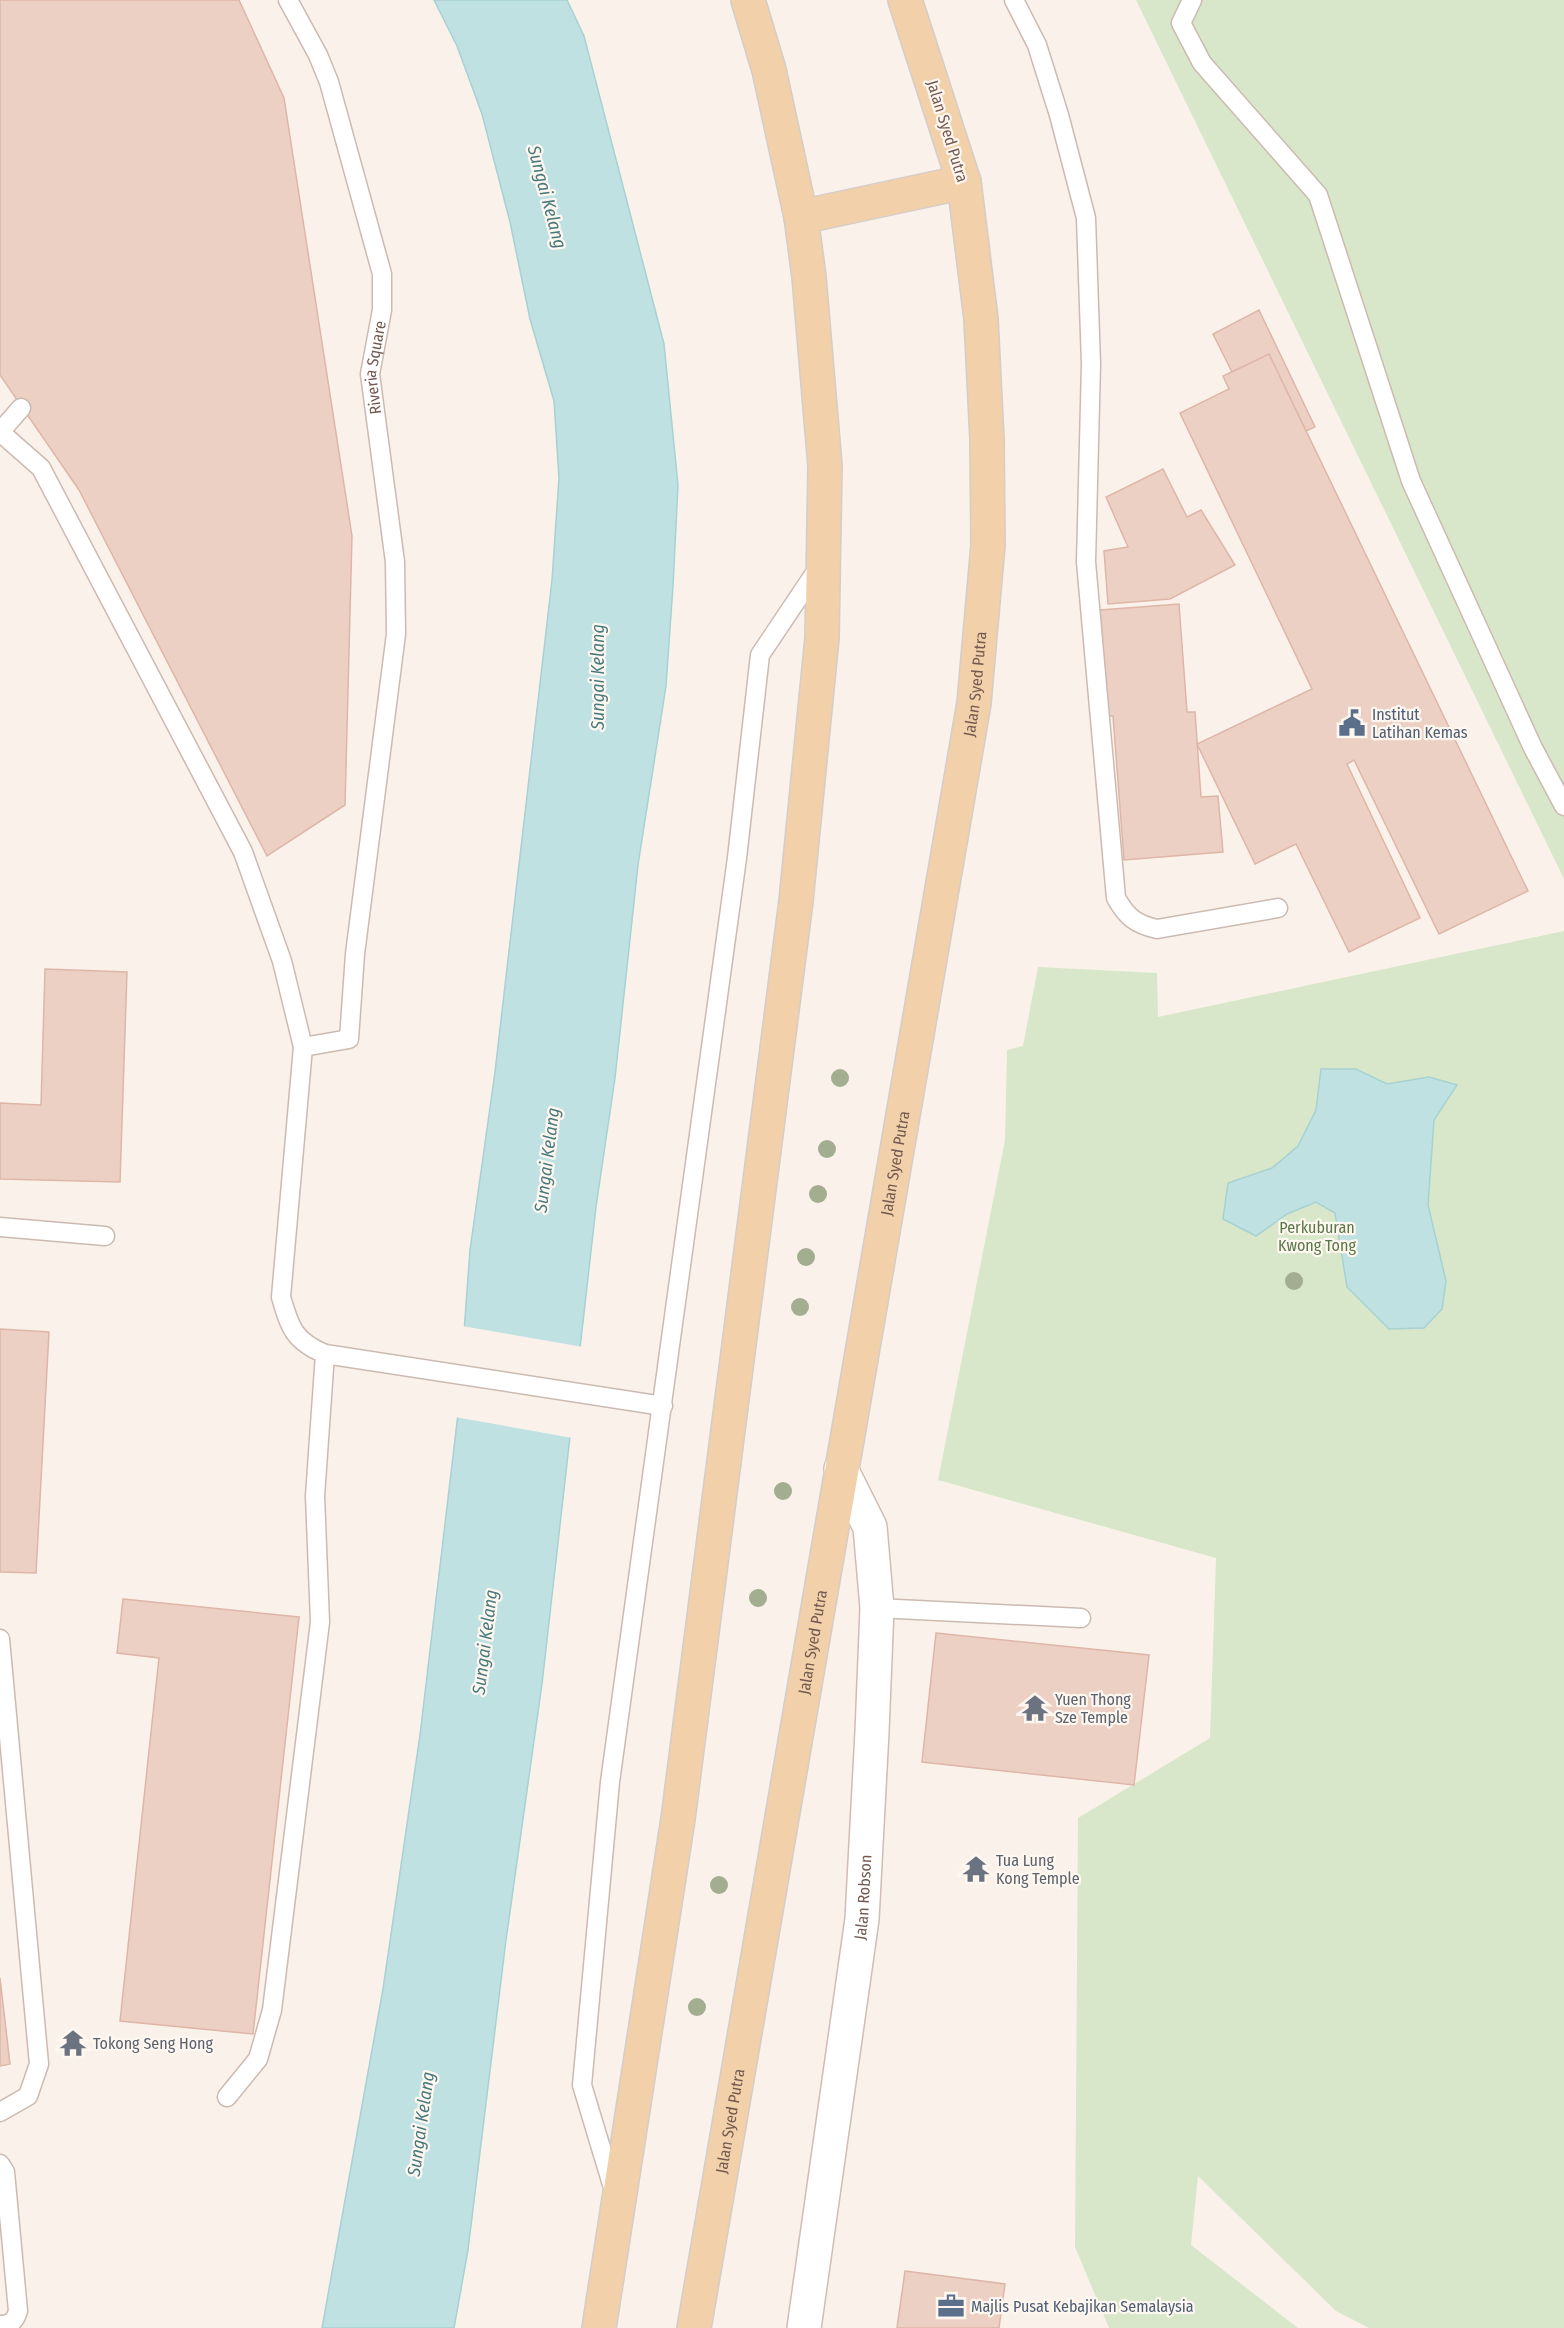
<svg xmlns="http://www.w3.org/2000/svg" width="1564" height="2328" viewBox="0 0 1564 2328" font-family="'Fira Sans Condensed',sans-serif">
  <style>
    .green { fill: #d8e7c9 }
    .water { fill: #c0e1e2; stroke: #a7d1d3; stroke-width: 1.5 }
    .pier { fill: #faf2ea }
    .building { fill: #edd0c4; stroke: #deb6a7; stroke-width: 1.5 }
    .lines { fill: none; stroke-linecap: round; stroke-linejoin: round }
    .service-casing { stroke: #ccbab1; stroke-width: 21 }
    .secondary-casing { stroke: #d0bcb2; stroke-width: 36 }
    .primary-casing { stroke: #d5cdca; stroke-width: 36 }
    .service { stroke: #fff; stroke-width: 18 }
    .secondary { stroke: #fff; stroke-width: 33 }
    .primary { stroke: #f1d0aa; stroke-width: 33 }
    .tree { fill: #a3ae91 }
    .labels { text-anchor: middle; stroke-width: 4.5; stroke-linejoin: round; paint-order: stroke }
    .street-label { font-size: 16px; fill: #735950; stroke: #fdf7f0 }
    .service-label { font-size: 16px; fill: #4e5e75; stroke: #fdf7f0; text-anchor: start }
    .park-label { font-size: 16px; fill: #5b7749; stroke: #fdf7f0 }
    .worship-label { font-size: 16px; fill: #5b616d; stroke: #fdf7f0; text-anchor: start }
    .water-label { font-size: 18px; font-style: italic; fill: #48797c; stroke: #fdf7f0 }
  </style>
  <rect width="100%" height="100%" fill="#faf2ea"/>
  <path class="green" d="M1136 0H1564V879Z
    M1564 931V2328H1369L1336 2311 1198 2176 1191 2245 1298 2328H1109L1075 2247 1078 1818 1210 1738 1216 1558 938 1480 1005 1140 1007 1050 1023 1046 1038 967 1157 973 1158 1017Z"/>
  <path class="water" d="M434 0H567L584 36 664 344 678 485 673 586 666 686 638 865 615 1078 596 1207 542 1684 506 1940 468 2250 454 2328H322L383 1989 420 1735 458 1414 470 1250 495 1072 552 580 559 478 554 401 530 319 510 222 482 114 457 46Z
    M1321 1069H1356L1387 1084 1429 1077 1457 1085 1434 1120 1428 1205 1446 1281 1442 1309 1424 1328 1389 1329 1347 1287 1335 1213 1316 1202 1287 1214 1256 1236 1223 1219 1228 1183 1272 1168 1298 1146 1316 1110Z"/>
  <path class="pier" d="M462 1326 583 1347 573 1438 455 1417Z"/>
  <path class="building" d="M0 0H239L284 98 352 536 345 805 267 856 79 490 0 375Z
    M1259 310 1315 427 1306 431 1269 354 1232 372 1213 334Z
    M1269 354 1528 891 1439 934 1354 760 1347 764 1420 918 1349 952 1296 844 1255 864 1197 744 1312 689 1180 413 1229 389 1223 376Z
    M1163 469 1187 517 1201 510 1235 565 1170 599 1108 604 1104 551 1128 547 1106 497Z
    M1179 604 1187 712H1195L1201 797 1218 796 1223 852 1124 860 1113 716H1108L1100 610Z
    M45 969 127 972 120 1182 0 1179V1103L41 1105Z
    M0 1329 49 1332 36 1573 0 1572Z
    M123 1599 299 1617 253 2034 120 2021 159 1658 117 1653Z
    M936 1633 1149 1655 1134 1785 922 1762Z
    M0 1978 10 2064 0 2066Z
    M905 2271 1005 2284 999 2328H897Z"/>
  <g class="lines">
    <defs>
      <g id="service">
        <path d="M1014 0 1037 45 1059 115 1086 218 1091 364 1086 562 1116 898C1127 917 1135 924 1157 929L1278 908"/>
        <path d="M1192 0 1181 23 1202 63 1318 195 1411 481 1533 748 1564 806"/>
        <path d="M0 432 41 468 243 852 282 961 303 1047"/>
        <path d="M0 432 21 408"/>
        <path d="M0 1227 105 1236"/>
        <path d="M325 1354 663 1406"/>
        <path d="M877 1608 1081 1618"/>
        <path d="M0 1639 39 2064 28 2096 0 2112"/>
        <path id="s1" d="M227 2097 258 2059 272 2010 320 1622 315 1496 325 1354C294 1341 290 1328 281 1297L303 1047 349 1039 355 954 396 634 395 562 370 374 382 310V274L329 82 318 55 288 0"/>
        <path d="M0 2164 5 2172 18 2311C15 2321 11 2325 0 2325"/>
        <path d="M614 2191 582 2085 610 1782 737 858 760 655 819 567"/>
      </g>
      <g id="secondary">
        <path id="s2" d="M804 2328 862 1919 872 1732 877 1608 870 1527 841 1469"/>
      </g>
      <g id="primary">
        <path d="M801 217 964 182"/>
        <path d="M599 2328 678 1819 796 901 822 638 825 466 809 277 801 217 769 70 748 0"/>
        <path id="s3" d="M694 2328 974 703 988 545 987 440 981 319 964 182 905 0"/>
      </g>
    </defs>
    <use href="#service" class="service-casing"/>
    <use href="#secondary" class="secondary-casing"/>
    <use href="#primary" class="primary-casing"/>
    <use href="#service" class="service"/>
    <use href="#secondary" class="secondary"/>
    <use href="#primary" class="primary"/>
  </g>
  <g class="tree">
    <circle cx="840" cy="1078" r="9"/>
    <circle cx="827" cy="1149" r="9"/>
    <circle cx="818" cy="1194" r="9"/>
    <circle cx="806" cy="1257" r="9"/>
    <circle cx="1294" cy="1281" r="9"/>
    <circle cx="800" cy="1307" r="9"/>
    <circle cx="783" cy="1491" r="9"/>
    <circle cx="758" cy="1598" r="9"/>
    <circle cx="719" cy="1885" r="9"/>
    <circle cx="697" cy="2007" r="9"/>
  </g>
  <defs>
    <symbol id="civic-bare" viewBox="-9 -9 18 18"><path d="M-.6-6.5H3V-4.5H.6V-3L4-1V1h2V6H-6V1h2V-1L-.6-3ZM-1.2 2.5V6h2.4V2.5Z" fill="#5c6f8a" stroke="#fdf7f0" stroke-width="2.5" paint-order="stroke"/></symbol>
    <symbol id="temple-bare" viewBox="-9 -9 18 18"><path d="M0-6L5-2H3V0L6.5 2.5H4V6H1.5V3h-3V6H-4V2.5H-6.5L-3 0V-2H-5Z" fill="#6b7280" stroke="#fdf7f0" stroke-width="2.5" paint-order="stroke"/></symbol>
    <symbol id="office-bare" viewBox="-9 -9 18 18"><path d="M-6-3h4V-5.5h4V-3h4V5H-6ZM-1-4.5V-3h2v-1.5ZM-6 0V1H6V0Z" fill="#5c6f8a" stroke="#fdf7f0" stroke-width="2.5" paint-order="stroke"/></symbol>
  </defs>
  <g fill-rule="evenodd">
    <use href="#civic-bare" x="1333" y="704" width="38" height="38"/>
    <use href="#temple-bare" x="1016" y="1689" width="38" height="38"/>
    <use href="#temple-bare" x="957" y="1850" width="38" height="38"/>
    <use href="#temple-bare" x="54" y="2024" width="38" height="38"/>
    <use href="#office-bare" x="932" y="2287" width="38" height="38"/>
  </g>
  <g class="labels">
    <g class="street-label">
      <text transform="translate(948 131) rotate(73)" y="6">Jalan Syed Putra</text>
      <text dy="6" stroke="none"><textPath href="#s1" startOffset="1809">Riveria Square</textPath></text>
      <text dy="6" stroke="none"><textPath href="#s3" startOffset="1668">Jalan Syed Putra</textPath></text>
      <text dy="6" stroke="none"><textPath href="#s3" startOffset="1182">Jalan Syed Putra</textPath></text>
      <text dy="6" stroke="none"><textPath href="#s3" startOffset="696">Jalan Syed Putra</textPath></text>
      <text dy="6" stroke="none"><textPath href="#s2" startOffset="435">Jalan Robson</textPath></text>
      <text dy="6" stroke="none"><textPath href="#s3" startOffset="210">Jalan Syed Putra</textPath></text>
    </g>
    <g class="service-label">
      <text x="1372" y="720">Institut<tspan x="1372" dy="18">Latihan Kemas</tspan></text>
      <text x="971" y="2312">Majlis Pusat Kebajikan Semalaysia</text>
    </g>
    <g class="park-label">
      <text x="1317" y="1233">Perkuburan<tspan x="1317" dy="18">Kwong Tong</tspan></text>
    </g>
    <g class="worship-label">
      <text x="1055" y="1705">Yuen Thong<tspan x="1055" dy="18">Sze Temple</tspan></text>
      <text x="996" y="1866">Tua Lung<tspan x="996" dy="18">Kong Temple</tspan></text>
      <text x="93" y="2049">Tokong Seng Hong</text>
    </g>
    <g class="water-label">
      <text transform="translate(547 197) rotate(75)" y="6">Sungai Kelang</text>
      <text transform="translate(598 677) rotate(-90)" y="6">Sungai Kelang</text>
      <text transform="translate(547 1160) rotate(-83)" y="6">Sungai Kelang</text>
      <text transform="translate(485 1642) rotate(-83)" y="6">Sungai Kelang</text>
      <text transform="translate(421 2124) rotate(-82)" y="6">Sungai Kelang</text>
    </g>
  </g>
</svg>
